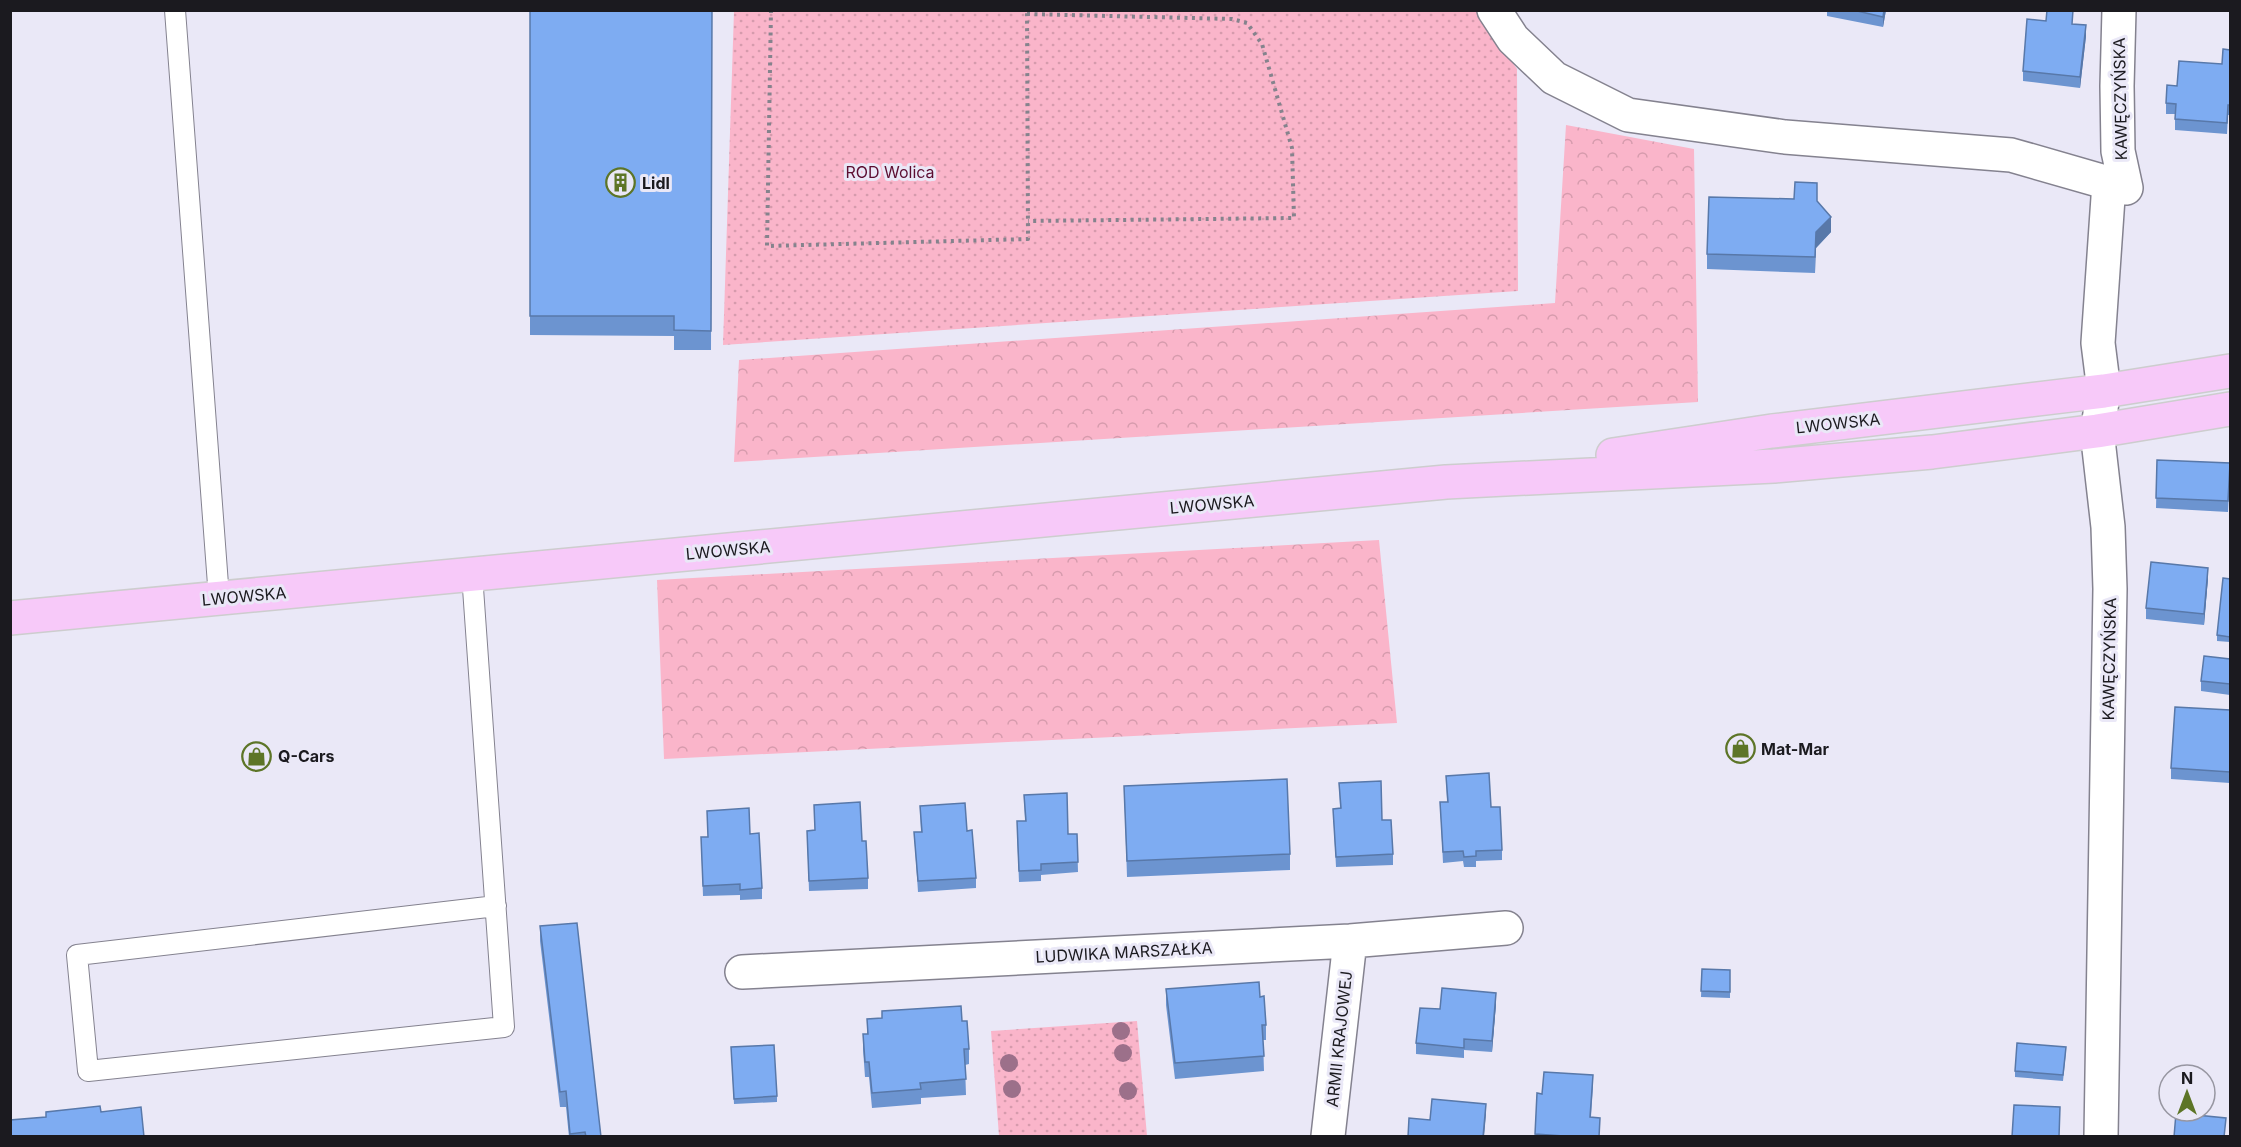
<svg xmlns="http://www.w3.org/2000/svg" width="2241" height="1147" viewBox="0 0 2241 1147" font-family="Inter,sans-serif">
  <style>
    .grass { fill: url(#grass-dots) }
    .forest { fill: url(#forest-crowns) }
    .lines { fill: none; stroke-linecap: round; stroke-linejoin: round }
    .service-casing { stroke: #84828f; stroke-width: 22 }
    .minor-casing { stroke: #84828f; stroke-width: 36 }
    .primary-casing { stroke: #cdcdce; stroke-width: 36 }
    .path { stroke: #85838d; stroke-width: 4; stroke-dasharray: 3 4.5; stroke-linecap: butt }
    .service { stroke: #fff; stroke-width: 20 }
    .minor { stroke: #fff; stroke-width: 33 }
    .primary { stroke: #f7c9f9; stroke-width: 33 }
    .tree { fill: #9c708a }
    .wall { fill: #6c94d0 }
    .shaded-wall { fill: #5878a9 }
    .building { fill: #7eacf2; stroke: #5878a9; stroke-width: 1.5 }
    .labels { text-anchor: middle; stroke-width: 6; stroke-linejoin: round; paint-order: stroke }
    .street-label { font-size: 16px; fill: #1b1a1f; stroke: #eae8f7 }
    .park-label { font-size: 16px; fill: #5c0d31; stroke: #eae8f7 }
    .poi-label { font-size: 16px; font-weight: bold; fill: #1b1a1f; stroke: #eae8f7; text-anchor: start }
  </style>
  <defs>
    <pattern id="grass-dots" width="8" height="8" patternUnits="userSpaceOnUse" patternTransform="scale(1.5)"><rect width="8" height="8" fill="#fab5ca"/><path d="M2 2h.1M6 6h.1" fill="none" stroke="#d69bad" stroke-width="1.8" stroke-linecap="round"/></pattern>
    <pattern id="forest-crowns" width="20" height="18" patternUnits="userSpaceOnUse" patternTransform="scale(1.5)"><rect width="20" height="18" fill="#fab5ca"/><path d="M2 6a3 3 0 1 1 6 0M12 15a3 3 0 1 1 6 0" fill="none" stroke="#d69bad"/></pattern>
  </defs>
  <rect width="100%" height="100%" fill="#eae8f7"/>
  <path class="grass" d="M734 11H1476L1517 69 1518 291 723 345Z
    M1137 1021 1147 1136H999L991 1031Z"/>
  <path class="forest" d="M1566 125 1694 149 1698 402 734 462 739 360 1555 303Z
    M1379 540 1397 723 664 759 657 580Z"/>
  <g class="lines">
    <defs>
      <path id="service" d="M175 10 219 598
        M472 574 504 1027 88 1071 77 955 496 906"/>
      <path id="minor" d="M1494 10 1513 39 1554 78 1628 115 1785 137 2011 155 2126 188 2118 151 2117 86 2119 10
        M742 972 1350 941 1506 928
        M1328 1136 1350 941
        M2101 1136 2110 589 2108 527 2097 431 2104 391 2098 343 2109 183"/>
      <path id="primary" d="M1613 455 1772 431 2104 391 2230 371
        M10 618 1446 482 1774 466 1932 452 2097 431 2230 409"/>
    </defs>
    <use href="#service" class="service-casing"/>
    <use href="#minor" class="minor-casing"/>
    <use href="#primary" class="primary-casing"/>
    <path class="path" d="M771 10 767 246 1028 239 1027 10
      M1027 14 1232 19 1247 23 1262 44 1292 148 1294 218 1028 221"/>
    <use href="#service" class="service"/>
    <use href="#minor" class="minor"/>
    <use href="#primary" class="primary"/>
  </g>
  <g class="tree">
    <circle cx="1121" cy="1031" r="9"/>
    <circle cx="1123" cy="1053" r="9"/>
    <circle cx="1009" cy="1063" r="9"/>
    <circle cx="1012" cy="1089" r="9"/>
    <circle cx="1128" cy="1091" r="9"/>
  </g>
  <path class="wall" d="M712 10 711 350H674V336L530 335V11Z
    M1827 10H1886L1883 27 1827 16Z
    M2073 24 2086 36 2080 88 2023 81V71Z
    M2230 50V115H2228L2227 134 2175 130V114H2166V103L2177 86 2222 64Z
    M1817 201 1831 232 1816 248 1815 273 1707 269V254Z
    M2157 460 2230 474 2228 512 2156 508Z
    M2208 578 2204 625 2146 619V608Z
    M2230 579V642L2217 641V635Z
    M2230 659V695L2201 691V681Z
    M2230 710V783L2171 779V768Z
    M1446 776 1491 807 1502 850V860L1476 861V867H1464L1463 861 1443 863 1440 802H1447Z
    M1339 783 1382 820 1393 854V865L1336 867 1333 809 1340 808Z
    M1124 786 1290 854V870L1127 877Z
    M1024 795 1068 834H1077L1078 872 1041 875V881L1019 882 1017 832 1025 821Z
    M814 805 862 841 868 878V889L809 891 807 831 815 830Z
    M920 806 976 878V888L918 892 914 832H921Z
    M707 811 762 888V899L740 900V895L703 896 701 837H708Z
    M540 926 601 1137H569L566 1107H560L540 941Z
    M1702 969 1730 970V998L1701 997Z
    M1166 989 1260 997 1266 1025V1040H1263L1264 1071 1175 1079 1166 1005Z
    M1496 1004 1492 1052 1464 1050V1058L1416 1054V1043L1440 1009Z
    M867 1019 962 1021 969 1049V1064L965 1065 966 1095 921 1098V1104L872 1108 869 1077H865L863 1049V1034H867Z
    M731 1047 777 1096V1102L734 1104Z
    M2066 1052 2063 1081 2015 1077V1071Z
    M1593 1086 1591 1117 1600 1137H1535L1537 1093 1542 1094Z"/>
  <path class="shaded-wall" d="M1884 10H1886L1883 27V17Z
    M2086 25V36L2080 88V77Z
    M1831 217V232L1816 248 1815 273 1816 232Z
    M2208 568V578L2204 625V614Z
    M1496 993V1004L1492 1052V1041Z
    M1486 1104V1114L1484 1137H1483Z"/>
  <path class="building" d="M560 10H712L711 331 674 330V316H530V11Z
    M1853 10H1884L1883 17Z
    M2047 10H2073L2072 24 2086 25 2080 77 2023 71 2027 19 2046 21Z
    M2223 49 2230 50V105H2228L2227 123 2175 119 2176 104 2166 103 2167 85 2177 86 2179 61 2222 64Z
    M1795 182 1817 183V201L1831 217 1816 232 1815 257 1707 254 1709 197 1794 199Z
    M2157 460 2230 463 2228 501 2156 498Z
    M2151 562 2208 568 2204 614 2146 608Z
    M2223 578 2230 579V637L2217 635Z
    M2204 656 2230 659V684L2201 681Z
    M2175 707 2230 710V772L2171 768Z
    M1489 773 1491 807H1500L1502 850 1476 851V856L1464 857 1463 851 1443 852 1440 802H1448L1446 776Z
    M1287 779 1290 854 1127 861 1124 786Z
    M1381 781 1382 820H1391L1393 854 1336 857 1333 809 1341 808 1339 783Z
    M1067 793 1068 834H1077L1078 862 1041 864V870L1019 871 1017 821H1026L1024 795Z
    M860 802 862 841H866L868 878 809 881 807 831 815 830 814 805Z
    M965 803 967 831 972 830 976 878 918 881 914 832H922L920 806Z
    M749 808 750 834 759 833 762 888 740 890V884L703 886 701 837H708L707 811Z
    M577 923 601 1137H586L585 1132 570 1134 566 1091 560 1092 540 926Z
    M1702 969 1730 970V992L1701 991Z
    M1259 982 1260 997 1264 996 1266 1025H1262L1264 1056 1175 1063 1166 989Z
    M1442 988 1496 993 1492 1041 1464 1039V1048L1416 1043 1420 1008 1440 1009Z
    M961 1006 962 1021H967L969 1049H964L966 1079 920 1083 921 1089 872 1093 869 1062H865L863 1034H868L867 1019 882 1018V1011Z
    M2017 1043 2066 1047 2063 1075 2015 1071Z
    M774 1045 777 1096 734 1099 731 1047Z
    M1544 1072 1593 1075 1590 1117 1600 1118 1599 1137H1563V1136L1535 1134 1537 1093 1542 1094Z
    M1432 1099 1486 1104 1483 1137H1408L1409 1118 1430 1120Z
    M2014 1105 2060 1107 2059 1137H2012Z
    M100 1106 101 1112 141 1107 144 1137H10V1120L46 1117V1112Z
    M2176 1113 2226 1118 2224 1137H2174Z"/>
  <defs>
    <symbol id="building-ring" viewBox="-11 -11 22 22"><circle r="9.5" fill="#eae8f7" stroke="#5d7527" stroke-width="1.5"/><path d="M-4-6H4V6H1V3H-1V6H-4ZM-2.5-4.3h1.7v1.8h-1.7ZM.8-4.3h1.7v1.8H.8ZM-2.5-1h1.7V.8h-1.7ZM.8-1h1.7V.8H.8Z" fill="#5d7527"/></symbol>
    <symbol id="shop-ring" viewBox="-11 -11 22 22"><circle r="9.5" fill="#eae8f7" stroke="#5d7527" stroke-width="1.5"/><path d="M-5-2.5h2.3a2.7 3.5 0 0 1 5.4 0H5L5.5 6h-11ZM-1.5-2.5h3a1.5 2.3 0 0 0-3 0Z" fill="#5d7527"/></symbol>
  </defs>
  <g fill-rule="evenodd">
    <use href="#building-ring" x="604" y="166" width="33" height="33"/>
    <use href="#shop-ring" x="1724" y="732" width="33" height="33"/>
    <use href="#shop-ring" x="240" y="740" width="33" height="33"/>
  </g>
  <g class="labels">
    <g class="street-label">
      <text transform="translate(2120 99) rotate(-91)" y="6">KAWĘCZYŃSKA</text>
      <text transform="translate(1838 423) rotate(-6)" y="6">LWOWSKA</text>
      <text transform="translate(1212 504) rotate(-5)" y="6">LWOWSKA</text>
      <text transform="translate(728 550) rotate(-5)" y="6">LWOWSKA</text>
      <text transform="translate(244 596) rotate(-5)" y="6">LWOWSKA</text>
      <text transform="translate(2109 659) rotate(-89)" y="6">KAWĘCZYŃSKA</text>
      <text transform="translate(1124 952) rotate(-3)" y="6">LUDWIKA MARSZAŁKA</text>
      <text transform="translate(1339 1039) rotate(-84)" y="6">ARMII KRAJOWEJ</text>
    </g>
    <g class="park-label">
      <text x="890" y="178">ROD Wolica</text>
    </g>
    <g class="poi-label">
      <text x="642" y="189">Lidl</text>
      <text x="1761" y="755">Mat-Mar</text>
      <text x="278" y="762">Q-Cars</text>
    </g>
  </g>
  <rect width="2241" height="1147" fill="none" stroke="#1b1a1f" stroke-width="24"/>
  <g transform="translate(2187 1093)"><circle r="28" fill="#eae8f7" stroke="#9796a1" stroke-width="1.5"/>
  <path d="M0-4.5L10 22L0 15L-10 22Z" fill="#5d7527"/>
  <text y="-9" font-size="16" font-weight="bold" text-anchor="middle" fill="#1b1a1f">N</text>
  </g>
</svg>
